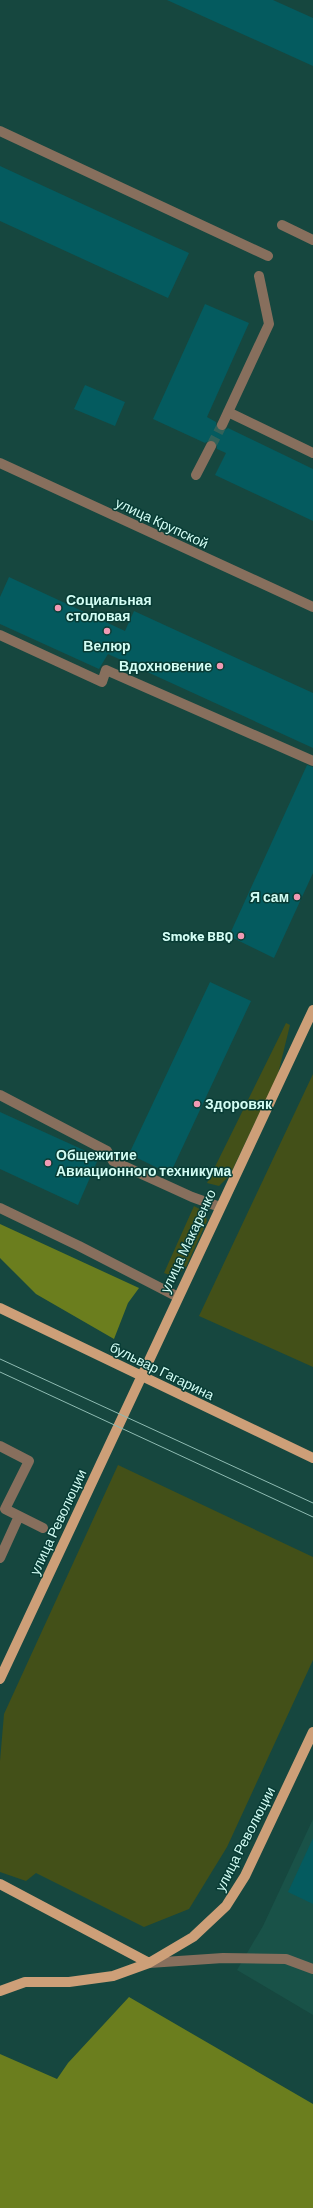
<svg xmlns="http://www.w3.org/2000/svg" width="313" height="2208" viewBox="0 0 313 2208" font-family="Barlow,sans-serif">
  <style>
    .built { fill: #195248 }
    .green { fill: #435018 }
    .forest { fill: #6b7e1e }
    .building { fill: #045b5f }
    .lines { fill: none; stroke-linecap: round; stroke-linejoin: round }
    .minor-tunnel { stroke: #32625a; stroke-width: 10; stroke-dasharray: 10 5; stroke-linecap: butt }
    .minor { stroke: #876f5d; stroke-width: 10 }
    .major { stroke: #cd9f78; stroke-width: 10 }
    .tram { stroke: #8ebbb2; stroke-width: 1 }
    .poi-dot { fill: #f19ab4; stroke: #083c35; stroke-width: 1.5 }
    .labels { text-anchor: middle; stroke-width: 3; stroke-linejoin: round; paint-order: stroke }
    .street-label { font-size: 14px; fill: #d3fdf4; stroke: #083c35 }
    .poi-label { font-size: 14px; font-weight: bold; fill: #d3fdf4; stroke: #083c35; text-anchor: start }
  </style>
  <rect width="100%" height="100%" fill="#16473f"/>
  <path class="built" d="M313 1819V2015L237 1970 263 1926Z"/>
  <path class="green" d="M286 1023 290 1025 278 1074 230 1175 219 1186 207 1183Z
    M313 1074V1367L199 1316Z
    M194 1206 205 1212 207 1221 186 1267 175 1277 164 1273Z
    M118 1465 313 1557V1660L227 1847 189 1909 144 1927 36 1873 26 1881 0 1872V1761L4 1714Z"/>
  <path class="forest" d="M0 1224 139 1288 128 1303 114 1339 36 1294 0 1258Z
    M129 1997 313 2104V2208H0V2054L57 2079 68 2063Z"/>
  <path class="building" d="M167 0H273L313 18V66Z
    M0 166 189 253 168 298 0 221Z
    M205 304 249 323 207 417 216 422V426L219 431H223L228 428 313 469V521L215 475 226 453 217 449V445L214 440H210L205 443 153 419Z
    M85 385 125 402 115 426 74 409Z
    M9 577 125 631 134 611 313 693V748L108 654 99 669 0 624V597Z
    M307 765 313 767V873L274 958 229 936Z
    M210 982 251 1001 170 1174 129 1154Z
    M0 1112 99 1157 78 1205 0 1169Z
    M313 1838V1904L288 1892Z"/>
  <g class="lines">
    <path class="minor-tunnel" d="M211 446 222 425"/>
    <path class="minor" d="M0 131 268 256
      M282 225 313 240
      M228 412 313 453
      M222 425 269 324 259 276
      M0 463 313 607
      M196 475 211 446
      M0 635 102 682 106 670 313 761
      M0 1095 107 1151 113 1161 192 1197 220 1207
      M0 1208 79 1246 178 1297
      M0 1446 29 1461 5 1509 43 1528
      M0 1558 19 1516
      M149 1963 223 1958 286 1959 313 1969"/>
    <path class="major" d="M0 1308 313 1458
      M0 1679 313 1010
      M0 1884 149 1963
      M0 1991 25 1982H69L113 1976 149 1963 193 1937 226 1906 245 1876 313 1732"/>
    <path class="tram" d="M0 1359 313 1503
      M0 1372 313 1517"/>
  </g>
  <g class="poi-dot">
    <circle cx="58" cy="608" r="4"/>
    <circle cx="107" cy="631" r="4"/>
    <circle cx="220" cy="666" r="4"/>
    <circle cx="297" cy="897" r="4"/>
    <circle cx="241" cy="936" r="4"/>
    <circle cx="197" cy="1104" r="4"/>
    <circle cx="48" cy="1163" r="4"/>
  </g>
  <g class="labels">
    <g class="street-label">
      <text transform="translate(162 523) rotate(25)" y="5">улица Крупской</text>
      <text transform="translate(188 1241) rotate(-65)" y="5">улица Макаренко</text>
      <text transform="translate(162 1371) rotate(26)" y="5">бульвар Гагарина</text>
      <text transform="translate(58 1522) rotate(-65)" y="5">улица Революции</text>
      <text transform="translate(245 1839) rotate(-63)" y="5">улица Революции</text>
    </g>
    <g class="poi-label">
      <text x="66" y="605">Социальная<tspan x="66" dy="16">столовая</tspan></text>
      <text x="107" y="651" text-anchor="middle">Велюр</text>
      <text x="212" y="671" text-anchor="end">Вдохновение</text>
      <text x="289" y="902" text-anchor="end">Я сам</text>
      <text x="233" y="941" text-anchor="end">Smoke BBQ</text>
      <text x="205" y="1109">Здоровяк</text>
      <text x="56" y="1160">Общежитие<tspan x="56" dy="16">Авиационного техникума</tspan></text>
    </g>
  </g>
</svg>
